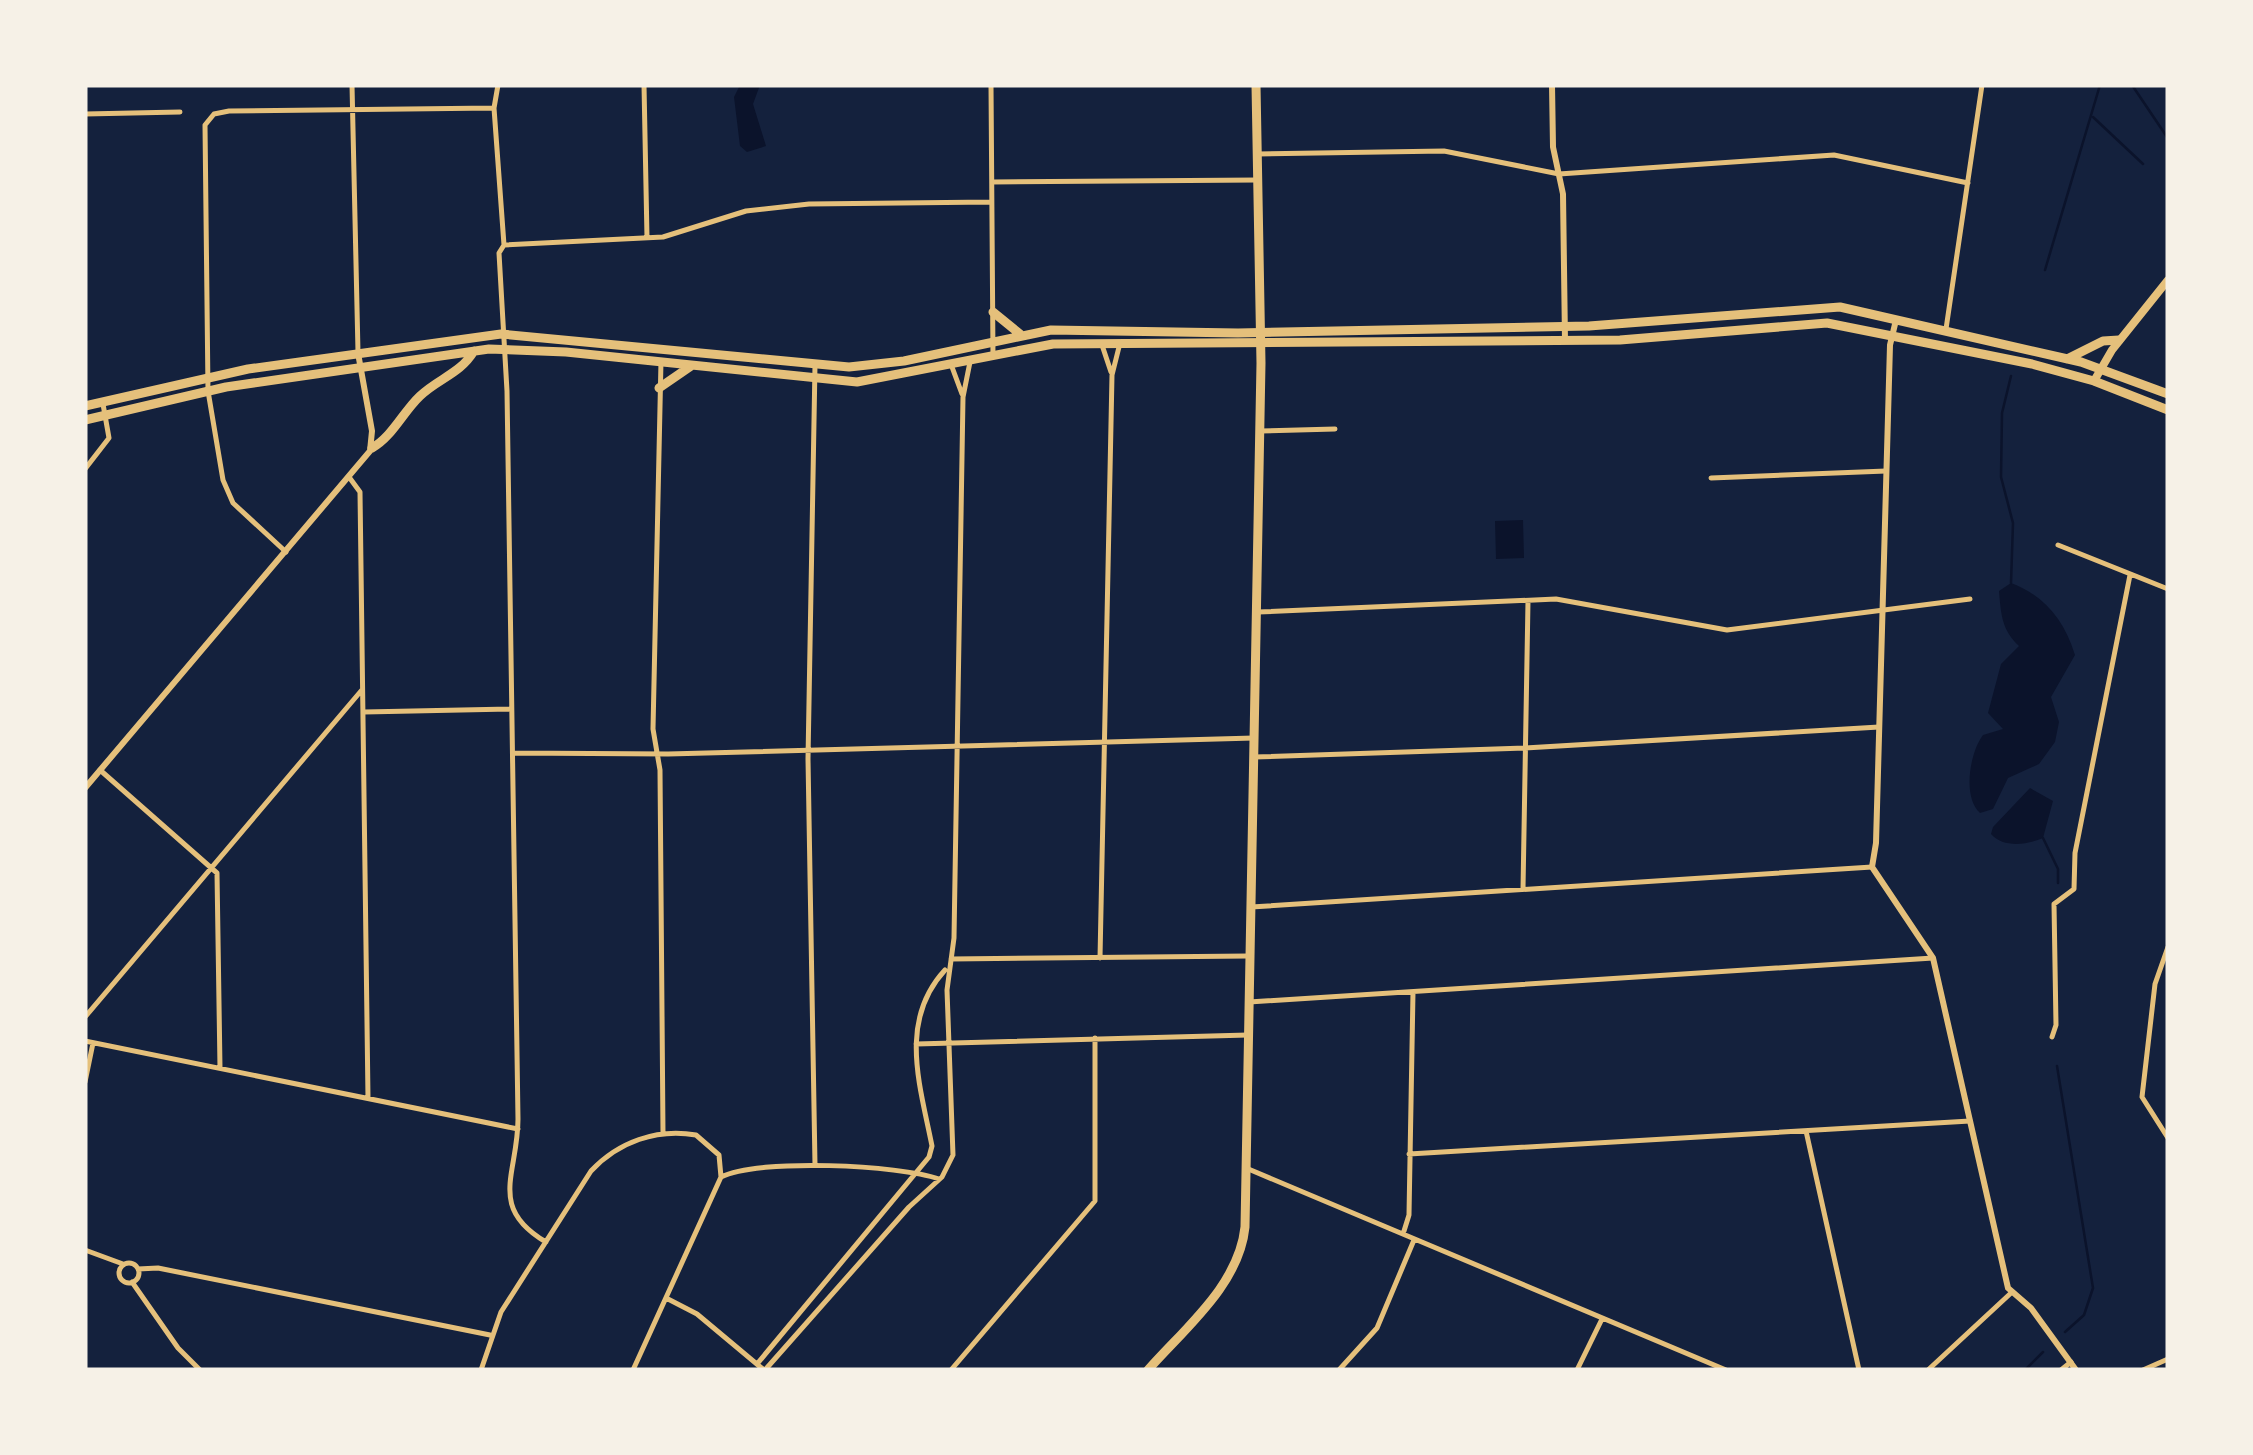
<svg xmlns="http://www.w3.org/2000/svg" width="2253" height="1455" viewBox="0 0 2253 1455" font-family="'Golos Text',sans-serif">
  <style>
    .water { fill: #0b132b }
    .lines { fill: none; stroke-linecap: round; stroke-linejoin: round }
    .stream { stroke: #0b132b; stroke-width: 2.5 }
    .minor { stroke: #e5c07b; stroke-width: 5 }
    .tertiary { stroke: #e5c07b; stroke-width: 6 }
    .secondary { stroke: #e5c07b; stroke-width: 8 }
    .primary { stroke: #e5c07b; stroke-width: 9 }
    .trunk { stroke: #e5c07b; stroke-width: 9 }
  </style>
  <rect width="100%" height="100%" fill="#14213d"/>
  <path class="water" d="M740 85H760L753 104 766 146 747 152 740 146 734 97Z
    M1523 520 1524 558 1496 559 1495 521Z
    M2011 583C2045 596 2064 620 2075 655L2051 697 2059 722 2055 742 2039 764 2008 778 1993 809 1980 813C1962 797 1970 752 1983 735L2003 729 1988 713 2001 664 2019 646C2002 630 2001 615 1999 591Z
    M2030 788 2053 801 2043 838C2027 845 2003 848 1991 834L1993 827Z"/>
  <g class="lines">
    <path class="stream" d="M2132 85 2167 137
      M2093 117 2143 164
      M2045 270 2100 85
      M2011 376 2002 413 2001 477 2013 523 2011 583
      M2043 838 2058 869V883
      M2057 1066 2093 1288 2084 1315 2065 1332
      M2025 1370 2043 1352"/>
    <path class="minor" d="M352 85 358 352
      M498 85 494 108 504 245 499 253 507 391 518 1119C518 1174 487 1207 546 1242
      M644 85 647 238
      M991 85 993 357
      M85 114 180 112
      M1257 154 1444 151 1559 174 1834 155 1968 183
      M992 182 1257 180
      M504 245 663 237 746 211 809 204 991 202
      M1946 329 1982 85
      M1102 345 1111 372
      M661 361 653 729 660 770 663 1133
      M952 367 962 394
      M1260 431 1335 429
      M85 469 109 438 103 404
      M349 477 360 492 368 1098
      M1711 478 1886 471
      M2058 545 2168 589
      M286 552 233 503 223 480 208 391 205 125 214 114 229 111 494 108
      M1258 612 1556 599 1727 630 1970 599
      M364 712 511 709
      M513 753 668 754 1254 738
      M1254 757 1525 748 1879 727
      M100 770 217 873 220 1068
      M1523 889 1528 601
      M1251 907 1872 867
      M2168 947 2155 984 2142 1097 2168 1138
      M1100 958 1112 375 1120 343
      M951 959 1248 956
      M1249 1002 1933 958
      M85 1017 361 691
      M2052 1037 2056 1025 2054 904 2074 889 2075 853 2130 575
      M85 1041 518 1129
      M916 1044 1248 1035
      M85 1082 93 1043
      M1806 1131 1859 1370
      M1409 1154 1970 1121
      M815 1165 808 759 815 365
      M1246 1168 1726 1370
      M721 1177C759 1158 899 1165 939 1179
      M1404 1231 1409 1215 1413 992
      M85 1250 123 1264
      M119 1273a10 10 0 1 1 20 0a10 10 0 1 1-20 0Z
      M138 1269 158 1268 490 1335
      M132 1282 178 1348 200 1370
      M666 1298 697 1314 764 1370
      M757 1364 929 1157 932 1146C920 1085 898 1021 945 970
      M481 1370 501 1312 591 1171C618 1142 657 1128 696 1135L719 1155 721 1177 633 1370
      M765 1370 909 1207 942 1177 953 1155 947 990 954 938 963 397 970 362
      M951 1370 1095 1201V1038
      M1339 1370 1377 1328 1414 1240
      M1577 1370 1602 1319
      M1928 1370 2011 1293
      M2061 1370 2071 1362
      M2143 1370 2168 1359"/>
    <path class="tertiary" d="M1552 85 1553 147 1563 194 1565 341
      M1896 320 1890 345 1876 843 1872 867 1933 958 2008 1288 2031 1308 2076 1370
      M85 788 370 451 372 431 358 353"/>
    <path class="secondary" d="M2094 381 2112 350 2168 280"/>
    <path class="primary" d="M1148 1370C1185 1328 1239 1285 1245 1227L1261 363 1256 85"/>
    <path class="trunk" d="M993 312 1020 334
      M2067 359 2103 341 2119 340
      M659 388 691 366
      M85 406 248 369 501 334 849 367 904 361 1051 330 1238 333 1589 326 1840 307 2081 362 2168 394
      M85 420 226 387 489 349 566 352 857 382 1053 344 1620 340 1827 323 2032 364 2094 381 2168 410
      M372 448C392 437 403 412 420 396 439 378 460 374 474 351"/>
  </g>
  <rect width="2253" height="1455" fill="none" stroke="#f6f1e7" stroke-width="175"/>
</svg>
